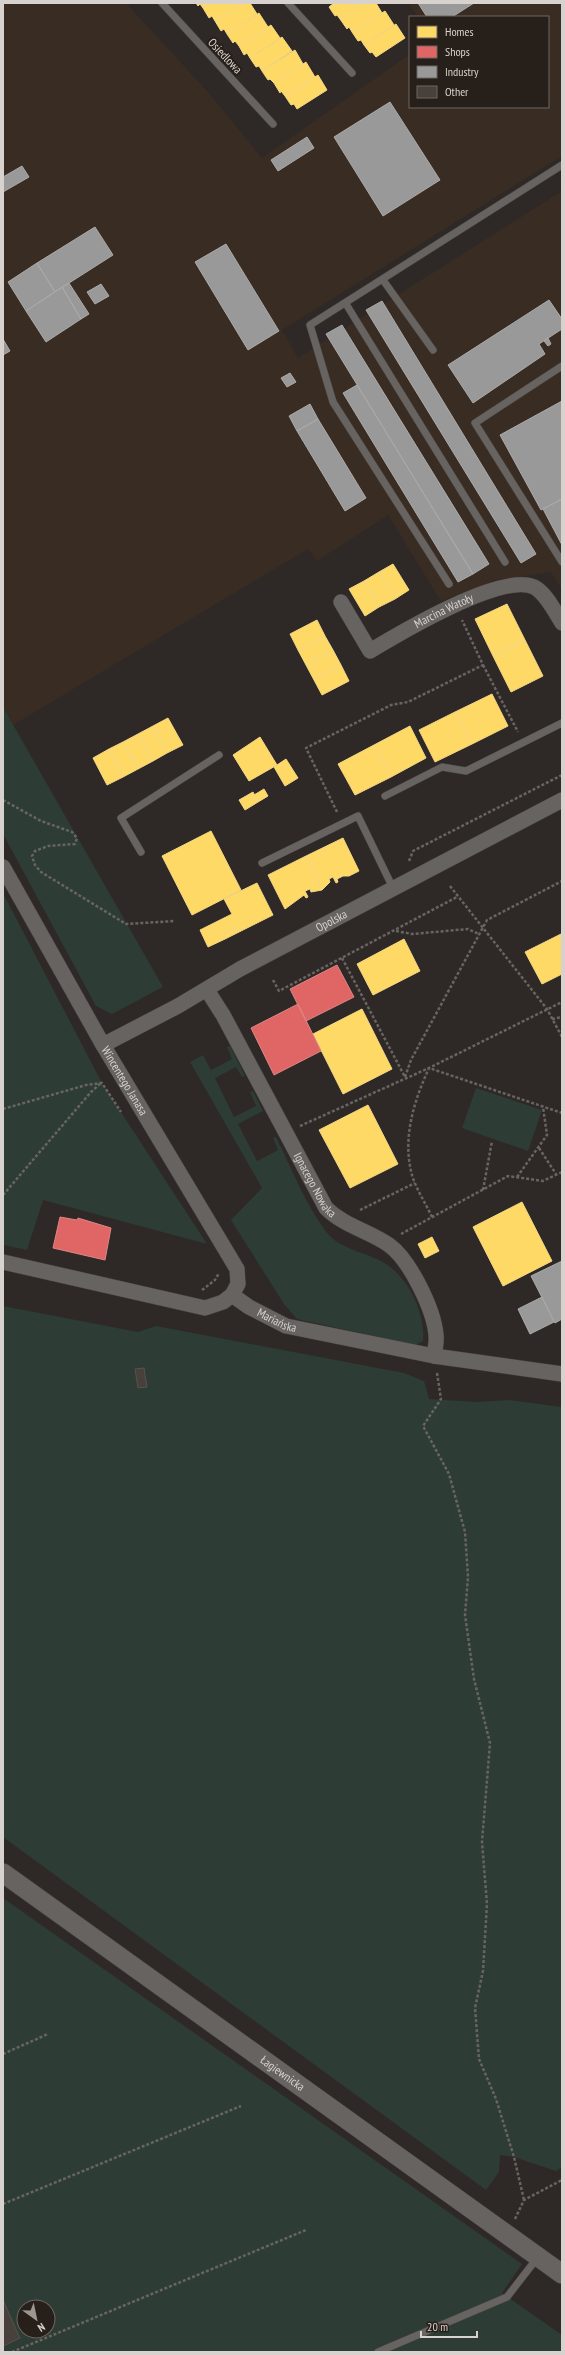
<svg xmlns="http://www.w3.org/2000/svg" width="565" height="2355" viewBox="0 0 565 2355" font-family="'PT Sans Narrow',sans-serif">
  <style>
    .built { fill: #392c23 }
    .green { fill: #2d3c34; fill-rule: evenodd }
    .homes { fill: #ffd966; stroke: #f3d785 }
    .shops { fill: #e06666; stroke: #de8685 }
    .industry { fill: #999; stroke: #acaaa9 }
    .building { fill: #47403b; stroke: #56524f }
    .lines { fill: none; stroke-linecap: round; stroke-linejoin: round }
    .service-casing { stroke: #484442; stroke-width: 8 }
    .minor-casing { stroke: #484442; stroke-width: 16 }
    .tertiary-casing { stroke: #484442; stroke-width: 20 }
    .path { stroke: #686462; stroke-width: 2.5; stroke-dasharray: 3 2; stroke-linecap: butt }
    .service { stroke: #676361; stroke-width: 7 }
    .minor { stroke: #676361; stroke-width: 15 }
    .tertiary { stroke: #676361; stroke-width: 19 }
    .labels { text-anchor: middle; stroke-width: 4; stroke-linejoin: round; paint-order: stroke }
    .street-label { font-size: 12px; fill: #d8d2ce; stroke: #271f19 }
  </style>
  <rect width="100%" height="100%" fill="#2e2926"/>
  <path class="built" d="M3 3H126L208 92 262 158 410 54V107H548V17H418L409 3H562V156L282 330 298 358 562 191V590L551 572 495 580 441 601 388 515 317 561 308 549 13 725 3 707Z"/>
  <path class="green" d="M3 707 163 987 112 1014 96 1006 3 834Z
    M3 893 102 1083 207 1244 43 1200 27 1250 3 1245Z
    M230 1046 245 1076 242 1077 236 1067 215 1078 234 1117 256 1106 250 1092 253 1091 263 1111 238 1124 257 1161 278 1150 273 1138 276 1137C289 1163 312 1219 332 1238 342 1248 368 1254 381 1261 407 1274 426 1313 423 1341L415 1345 297 1319 284 1304 231 1220 262 1188 190 1062 203 1055 211 1070 232 1059 227 1047Z
    M476 1088 542 1110 528 1151 462 1128Z
    M3 1306 138 1332 156 1326 404 1373 424 1381 429 1399 477 1402 509 1400 562 1407V2167L556 2171 514 2157 500 2155 499 2172 486 2190 3 1837Z
    M3 1898 522 2264 502 2293 562 2335V2352H3ZM24 2307H48V2331H24Z"/>
  <path class="homes" d="M196 3H212L203 8 200 4 198 6Z
    M212 3H244L215 21 212 16 209 18 203 8Z
    M244 3H250L257 14 227 34 224 29 221 31 215 21Z
    M334 3H366L340 19 337 15 335 16 329 7Z
    M366 3H376L382 13 352 32 349 27 347 29 340 19Z
    M385 11 394 25 364 45 361 40 358 41 352 32Z
    M259 13 268 27 239 46 235 41 233 43 227 34Z
    M396 24 405 38 376 57 372 52 370 53 364 45Z
    M271 25 280 38 250 58 247 53 244 55 239 46Z
    M282 37 292 51 262 71 259 66 256 67 250 58Z
    M295 50 303 64 274 83 270 79 268 80 262 71Z
    M306 62 315 77 285 96 281 91 280 93 274 83Z
    M318 75 327 90 297 109 294 104 291 105 285 96Z
    M393 564 409 590 395 599 379 572Z
    M379 572 395 599 379 607 364 581Z
    M364 581 379 607 365 616 349 589Z
    M507 604 525 640 493 656 475 619Z
    M317 620 325 636 298 650 290 634Z
    M325 636 333 650 306 665 298 650Z
    M525 640 543 676 511 692 493 656Z
    M333 650 341 665 314 680 306 665Z
    M341 665 349 681 322 695 314 680Z
    M492 694 508 726 472 744 455 712Z
    M455 712 472 744 435 762 419 730Z
    M168 718 183 745 167 753 153 726Z
    M153 726 167 753 153 761 138 734Z
    M410 726 426 758 391 777 374 745Z
    M138 734 153 761 138 769 123 742Z
    M260 737 277 765 249 781 233 755Z
    M123 742 138 769 123 777 109 749Z
    M374 745 391 777 355 795 338 764Z
    M109 749 123 777 107 785 93 758Z
    M286 759 298 778 285 786 274 767Z
    M264 789 268 796 258 802 254 795Z
    M253 792 258 802 245 810 239 800Z
    M211 831 241 890 192 915 162 856Z
    M343 838 359 871 349 876H343L337 879 338 882 336 883 333 877 329 879 330 882 322 890 306 856Z
    M306 856 322 890 311 892 310 889 305 891 308 897 306 898 304 895 285 909 268 875Z
    M257 883 273 915 239 932 236 927 223 934 225 939 208 947 200 930 232 914 224 899Z
    M236 927 239 932 225 939 223 934Z
    M561 934 562 974 542 984 525 952Z
    M404 939 420 971 373 995 357 964Z
    M362 1009 392 1069 343 1094 313 1034Z
    M368 1105 398 1164 350 1188 319 1130Z
    M522 1202 552 1261 503 1286 473 1227Z
    M432 1237 439 1251 425 1258 418 1244Z"/>
  <path class="shops" d="M337 965 354 997 306 1021 290 989Z
    M298 1004 321 1051 274 1075 251 1028Z
    M60 1217 77 1220 78 1218 111 1228 105 1260 53 1248Z"/>
  <path class="industry" d="M418 3H474L452 17H427Z
    M390 102 440 180 383 216 334 137Z
    M307 137 314 148 278 171 271 160Z
    M22 166 29 177 3 192V177Z
    M95 227 113 255 55 292 37 263Z
    M226 244 279 331 248 350 195 262Z
    M37 263 55 292 26 311 8 282Z
    M69 283 89 314 81 319 62 287Z
    M101 284 109 296 95 304 87 292Z
    M62 287 81 319 46 342 26 311Z
    M549 300 562 319V329L539 344 545 354 473 403 448 365Z
    M382 301 536 554 521 563 366 310Z
    M342 325 489 564 473 574 326 334Z
    M548 338 551 344 548 346 544 341Z
    M3 339 10 351 3 355Z
    M290 373 296 382 287 387 281 378Z
    M357 385 473 574 458 582 343 393Z
    M562 401V499L541 510 500 435Z
    M310 404 318 419 297 431 289 416Z
    M318 419 366 498 345 511 297 431Z
    M562 499V545L543 509Z
    M562 1261V1319L555 1323 531 1276Z
    M542 1297 554 1322 530 1334 518 1309Z"/>
  <path class="building" d="M144 1368 147 1387 138 1388 135 1369Z
    M3 2300 20 2338 3 2346Z"/>
  <g class="lines">
    <defs>
      <path id="service" d="M162 3 273 124
        M288 3 352 73
        M383 280 433 350
        M346 304 505 562
        M562 366 475 423 562 562
        M449 584 333 402 310 325 562 165
        M385 796 442 767 466 771 562 723
        M141 852 121 818 219 755
        M262 863 358 816 393 888
        M378 2352 507 2297 538 2257"/>
      <g id="minor">
        <path id="s1" d="M341 602 370 651C400 633 502 572 534 587 546 593 555 612 562 623"/>
        <path id="s2" d="M3 867 103 1045 237 1269 238 1284 232 1295 223 1302 205 1308 3 1262"/>
        <path id="s3" d="M207 990 223 1015 326 1208C344 1226 369 1231 389 1245 410 1260 434 1310 436 1335 437 1342 435 1349 434 1356"/>
        <path id="s4" d="M103 1045 178 1006 240 969 562 800"/>
        <path id="s5" d="M232 1295 249 1307 286 1326 434 1356 562 1374"/>
      </g>
      <g id="tertiary">
        <path id="s6" d="M3 1873 562 2274"/>
      </g>
    </defs>
    <use href="#service" class="service-casing"/>
    <use href="#minor" class="minor-casing"/>
    <use href="#tertiary" class="tertiary-casing"/>
    <path class="path" d="M483 665 518 732
      M3 800 41 821 72 832 77 838 75 844 48 846 35 851 32 856 35 865 41 872 126 924 175 921
      M337 812 306 748 391 705 408 702 483 665 462 620
      M409 861 413 851 562 775
      M450 886 547 1009 562 1037
      M396 931 412 934 468 929 479 934
      M342 958 405 1077
      M273 980 279 991 457 897
      M552 1019 562 1017
      M405 1077 411 1060 487 920 562 881
      M3 1109 86 1085 102 1083 121 1112
      M300 1126 429 1068 562 1002
      M539 1148 556 1174
      M517 1177 547 1135 543 1107
      M483 1190 492 1141
      M3 1195 91 1092 102 1082
      M360 1210 415 1183
      M432 1217C426 1204 416 1189 412 1175 402 1138 414 1101 429 1068L562 1113
      M401 1234 508 1176 543 1181 562 1172
      M202 1290 215 1280 219 1273
      M437 1373 441 1399 423 1426 449 1474 465 1532 468 1577 465 1615 474 1679 490 1743 482 1842 487 1904 483 1971 475 2008 479 2059 496 2099 514 2157 524 2200
      M3 2054 48 2034
      M3 2204 241 2106
      M515 2219 524 2200 562 2180
      M12 2352 306 2230"/>
    <use href="#service" class="service"/>
    <use href="#minor" class="minor"/>
    <use href="#tertiary" class="tertiary"/>
  </g>
  <g class="labels">
    <g class="street-label">
      <text transform="translate(225 56) rotate(47)" y="4">Osiedlowa</text>
      <text dy="4" stroke="none"><textPath href="#s1" startOffset="141">Marcina Watoły</textPath></text>
      <text dy="4" stroke="none"><textPath href="#s4" startOffset="260">Opolska</textPath></text>
      <text dy="4" stroke="none"><textPath href="#s2" startOffset="246">Wincentego Janasa</textPath></text>
      <text dy="4" stroke="none"><textPath href="#s3" startOffset="223">Ignacego Nowaka</textPath></text>
      <text dy="4" stroke="none"><textPath href="#s5" startOffset="52">Mariańska</textPath></text>
      <text dy="4" stroke="none"><textPath href="#s6" startOffset="344">Łagiewnicka</textPath></text>
    </g>
  </g>
  <rect width="565" height="2355" fill="none" stroke="#d8d2ce" stroke-width="8"/>
  <rect x="409" y="16" width="140" height="92" fill="#271f19" stroke="#6e6761"/>
  <rect x="417" y="26" width="20" height="12" fill="#ffd966" stroke="#6e6761"/>
  <text x="445" y="36" font-size="12" fill="#d8d2ce">Homes</text>
  <rect x="417" y="46" width="20" height="12" fill="#e06666" stroke="#6e6761"/>
  <text x="445" y="56" font-size="12" fill="#d8d2ce">Shops</text>
  <rect x="417" y="66" width="20" height="12" fill="#999999" stroke="#6e6761"/>
  <text x="445" y="76" font-size="12" fill="#d8d2ce">Industry</text>
  <rect x="417" y="86" width="20" height="12" fill="#47403b" stroke="#6e6761"/>
  <text x="445" y="96" font-size="12" fill="#d8d2ce">Other</text>
  <g transform="translate(36 2319) rotate(147)"><circle r="19" fill="#271f19" stroke="#6e6761"/>
  <path d="M0-3L7 15L0 10L-7 15Z" fill="#9c9793"/>
  <text y="-6" font-size="11" font-weight="bold" text-anchor="middle" fill="#d8d2ce">N</text>
  </g>
  <path d="M421 2331v6h56v-6" fill="none" stroke="#d8d2ce" stroke-width="2"/>
  <text x="427" y="2331" font-size="12" fill="#d8d2ce" stroke="#271f19" stroke-width="3" paint-order="stroke">20 m</text>
</svg>
